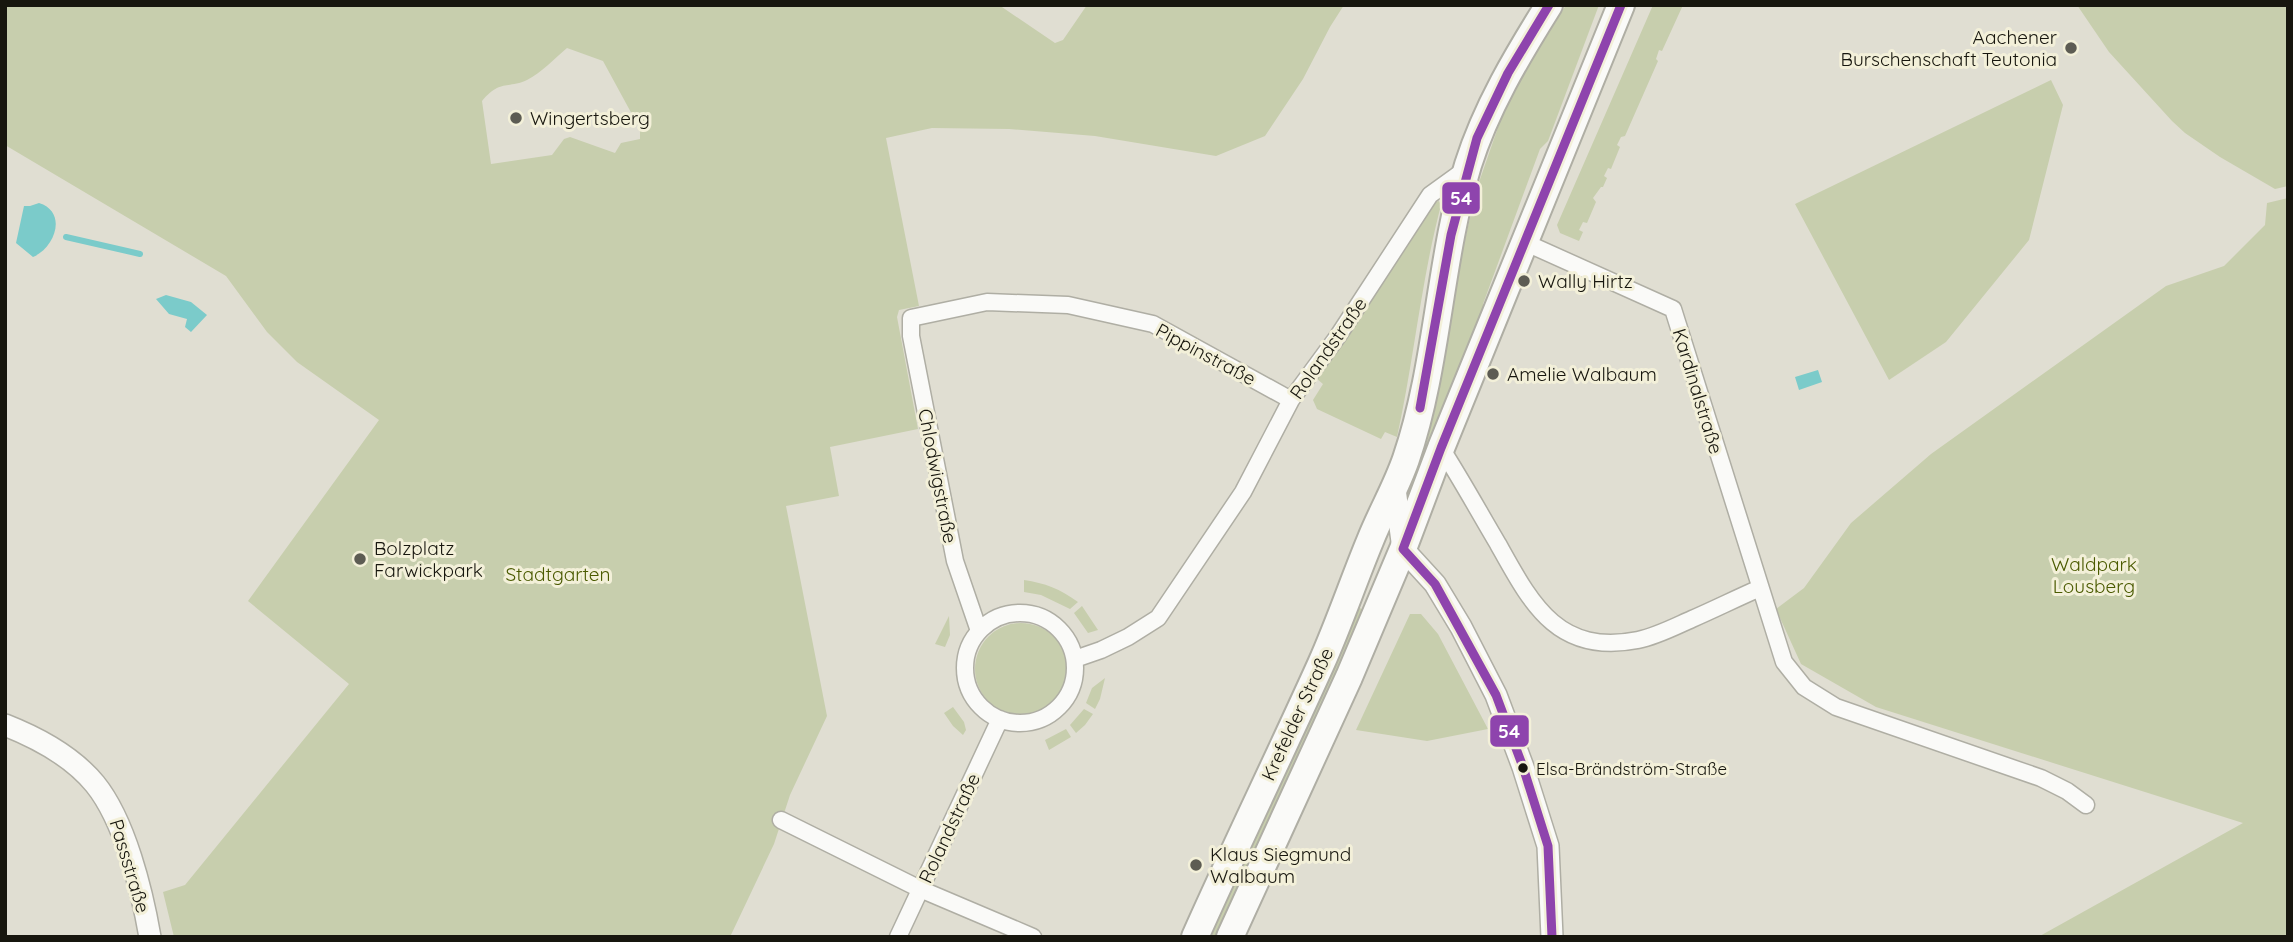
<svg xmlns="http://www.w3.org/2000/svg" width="2293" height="942" viewBox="0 0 2293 942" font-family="Quicksand,sans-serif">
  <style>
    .green { fill: #c7cead; fill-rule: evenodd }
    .water { fill: #7bcbca }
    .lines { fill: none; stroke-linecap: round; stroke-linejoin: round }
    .stream { stroke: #7bcbca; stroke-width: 6 }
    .minor-casing { stroke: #afaea4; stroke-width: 19 }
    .tertiary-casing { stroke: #afaea4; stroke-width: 24 }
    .primary-casing { stroke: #afaea4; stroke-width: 30 }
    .minor { stroke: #fafaf8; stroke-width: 16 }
    .tertiary { stroke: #fafaf8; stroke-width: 21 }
    .primary { stroke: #fafaf8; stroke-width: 26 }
    .bus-1-casing { stroke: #f3f0d9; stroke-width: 14 }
    .bus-1 { stroke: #8e44ad; stroke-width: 9 }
    .poi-dot { fill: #5d5c53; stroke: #f3f0d9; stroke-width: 2.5 }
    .bus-dot { fill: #17160e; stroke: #f3f0d9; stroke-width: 2.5 }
    .labels { text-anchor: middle; stroke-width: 6; stroke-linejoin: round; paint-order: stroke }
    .bus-label { font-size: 17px; fill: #17160e; stroke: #f3f0d9; text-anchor: start }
    .poi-label { font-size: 19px; fill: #17160e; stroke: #f3f0d9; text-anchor: start }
    .street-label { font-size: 19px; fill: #17160e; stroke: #f3f0d9 }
    .park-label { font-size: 19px; fill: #4a5a00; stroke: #f3f0d9 }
    .line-badge { stroke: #f3f0d9; stroke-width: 2.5 }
    .badge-label { font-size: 19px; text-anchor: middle; font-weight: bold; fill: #fff }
  </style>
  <rect width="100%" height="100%" fill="#e0ded2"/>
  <path class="green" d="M5 5H999L1055 43 1063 40 1087 5H1344L1330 27 1303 79 1265 136 1216 156 1095 136 1009 129 932 128 886 138 919 306 899 310 897 317 918 429 830 447 839 496 786 506 827 716 790 795 774 844 730 937H174L163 892 185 885 349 684 248 601 379 420 297 362 267 332 226 276 5 145ZM567 48 603 61 640 129V139L621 143 615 153 570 137 564 139 552 155 491 164 482 101C500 79 508 89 527 80 541 73 555 58 567 48Z
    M1566 5H1599L1548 141 1540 149 1483 304 1486 310 1420 469 1434 413 1460 261 1477 188 1504 110 1539 39H1545Z
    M1653 5H1683L1662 51 1659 50 1656 59 1658 61 1625 136 1621 137 1617 145 1620 147 1611 169 1608 168 1604 176 1607 178 1603 187H1601L1593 198 1596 202 1587 223 1583 222 1579 230 1583 232 1579 241 1560 233 1557 225Z
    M2077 5H2288V186L2275 189 2220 157 2185 133 2172 121 2109 52Z
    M2051 80 2063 105 2029 240 1946 342 1889 380 1795 204Z
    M2288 198V937H2038L2243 823 1876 707 1801 664 1776 609 1804 588 1851 523 1931 454 2166 286 2224 266 2265 225 2267 203Z
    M1439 201 1441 205C1421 281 1414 360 1397 437L1385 432 1381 439 1317 409 1313 400 1323 384 1317 379C1362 323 1393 258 1435 202Z
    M1024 580C1045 583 1060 589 1078 602L1070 609 1041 595 1024 592Z
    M1082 606 1098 630 1088 633 1074 613Z
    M1358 607 1367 612 1220 937H1205Z
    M1410 614H1421L1438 634 1488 729 1427 741 1356 730Z
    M949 616 950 635 945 647 935 644Z
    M975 669a46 46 0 1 1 92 0a46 46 0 1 1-92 0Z
    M1105 678 1100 699 1095 709 1086 703 1092 688Z
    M953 707 964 722 966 730 963 735 953 726 944 713Z
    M1084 709 1093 714 1085 725 1076 733 1070 725Z
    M1066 729 1071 737 1049 750 1045 740Z"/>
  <path class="water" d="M39 203C68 212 55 248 33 257L16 243 24 206H30Z
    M166 295 191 302 207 315 191 332 185 327 187 319 169 314 156 299Z
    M1818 370 1822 382 1799 390 1795 377Z"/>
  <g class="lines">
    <path class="stream" d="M66 237 140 254"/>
    <defs>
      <path id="minor" d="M1524 242 1673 309 1784 662 1804 687 1836 707 2041 778 2067 791 2086 805
        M1441 448C1461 479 1479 512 1498 544 1531 603 1557 656 1638 640 1657 636 1674 627 1692 619 1715 609 1737 598 1760 588
        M965 668a55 55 0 1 1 110 0a55 55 0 1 1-110 0Z
        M979 631 955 561 911 336V318L987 302 1068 305 1153 324 1291 400
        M1075 659 1101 650 1128 637 1158 618 1243 492 1291 400 1338 336 1430 195 1466 169
        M781 820 920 889 1033 937
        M898 937 1000 719"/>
      <path id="tertiary" d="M1395 489 1403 549 1435 584 1461 627 1496 695 1523 767 1548 846 1552 937
        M5 725C38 738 72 756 95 784 125 821 142 891 150 937"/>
      <path id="primary" d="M1195 937C1236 845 1280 755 1321 664 1339 624 1353 582 1370 541 1381 513 1396 488 1406 459 1438 365 1439 261 1468 165 1486 108 1517 56 1549 5
        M1230 937 1349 677 1403 549 1441 448 1621 5"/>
    </defs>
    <use href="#minor" class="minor-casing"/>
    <use href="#tertiary" class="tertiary-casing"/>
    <use href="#primary" class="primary-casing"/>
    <use href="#minor" class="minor"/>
    <use href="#tertiary" class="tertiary"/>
    <use href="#primary" class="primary"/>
    <defs>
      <path id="bus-1" d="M1420 408 1451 235 1477 138 1508 73 1549 5
        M1403 549 1441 448 1621 5
        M1403 549 1435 584 1496 695 1523 767 1548 846 1552 937"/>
    </defs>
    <use href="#bus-1" class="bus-1-casing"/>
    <use href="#bus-1" class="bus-1"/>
  </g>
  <g class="poi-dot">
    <circle cx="2071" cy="48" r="7"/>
    <circle cx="516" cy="118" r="7"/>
    <circle cx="1524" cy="281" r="7"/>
    <circle cx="1493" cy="374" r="7"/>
    <circle cx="360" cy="559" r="7"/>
    <circle cx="1196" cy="865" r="7"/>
  </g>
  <circle class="bus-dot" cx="1523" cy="768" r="6"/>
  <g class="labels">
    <g class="bus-label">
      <text x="1536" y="775">Elsa-Brändström-Straße</text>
    </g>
    <g class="poi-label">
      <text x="2057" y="44" text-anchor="end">Aachener<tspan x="2057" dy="22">Burschenschaft Teutonia</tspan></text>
      <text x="530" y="125">Wingertsberg</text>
      <text x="1538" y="288">Wally Hirtz</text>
      <text x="1507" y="381">Amelie Walbaum</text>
      <text x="374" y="555">Bolzplatz<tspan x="374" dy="22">Farwickpark</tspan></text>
      <text x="1210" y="861">Klaus Siegmund<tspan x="1210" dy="22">Walbaum</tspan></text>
    </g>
    <g class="street-label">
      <text transform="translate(1328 348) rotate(-55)" y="7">Rolandstraße</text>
      <text transform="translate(1206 354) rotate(28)" y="7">Pippinstraße</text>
      <text transform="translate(1698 391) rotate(73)" y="7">Kardinalstraße</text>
      <text transform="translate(938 476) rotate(79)" y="7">Chlodwigstraße</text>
      <text transform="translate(1297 714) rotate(-65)" y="7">Krefelder Straße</text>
      <text transform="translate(949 828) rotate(-65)" y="7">Rolandstraße</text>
      <text transform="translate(130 866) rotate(73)" y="7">Passstraße</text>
    </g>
    <g class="park-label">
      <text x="2094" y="571">Waldpark<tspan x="2094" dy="22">Lousberg</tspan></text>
      <text x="558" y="581">Stadtgarten</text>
    </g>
  </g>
  <g class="line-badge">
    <rect x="1441" y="181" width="40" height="34" rx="7" fill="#8e44ad"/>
    <rect x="1489" y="714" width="41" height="34" rx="7" fill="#8e44ad"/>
  </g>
  <g class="badge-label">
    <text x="1461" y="205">54</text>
    <text x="1509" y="738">54</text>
  </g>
  <rect width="2293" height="942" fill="none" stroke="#17160e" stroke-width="14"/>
</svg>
